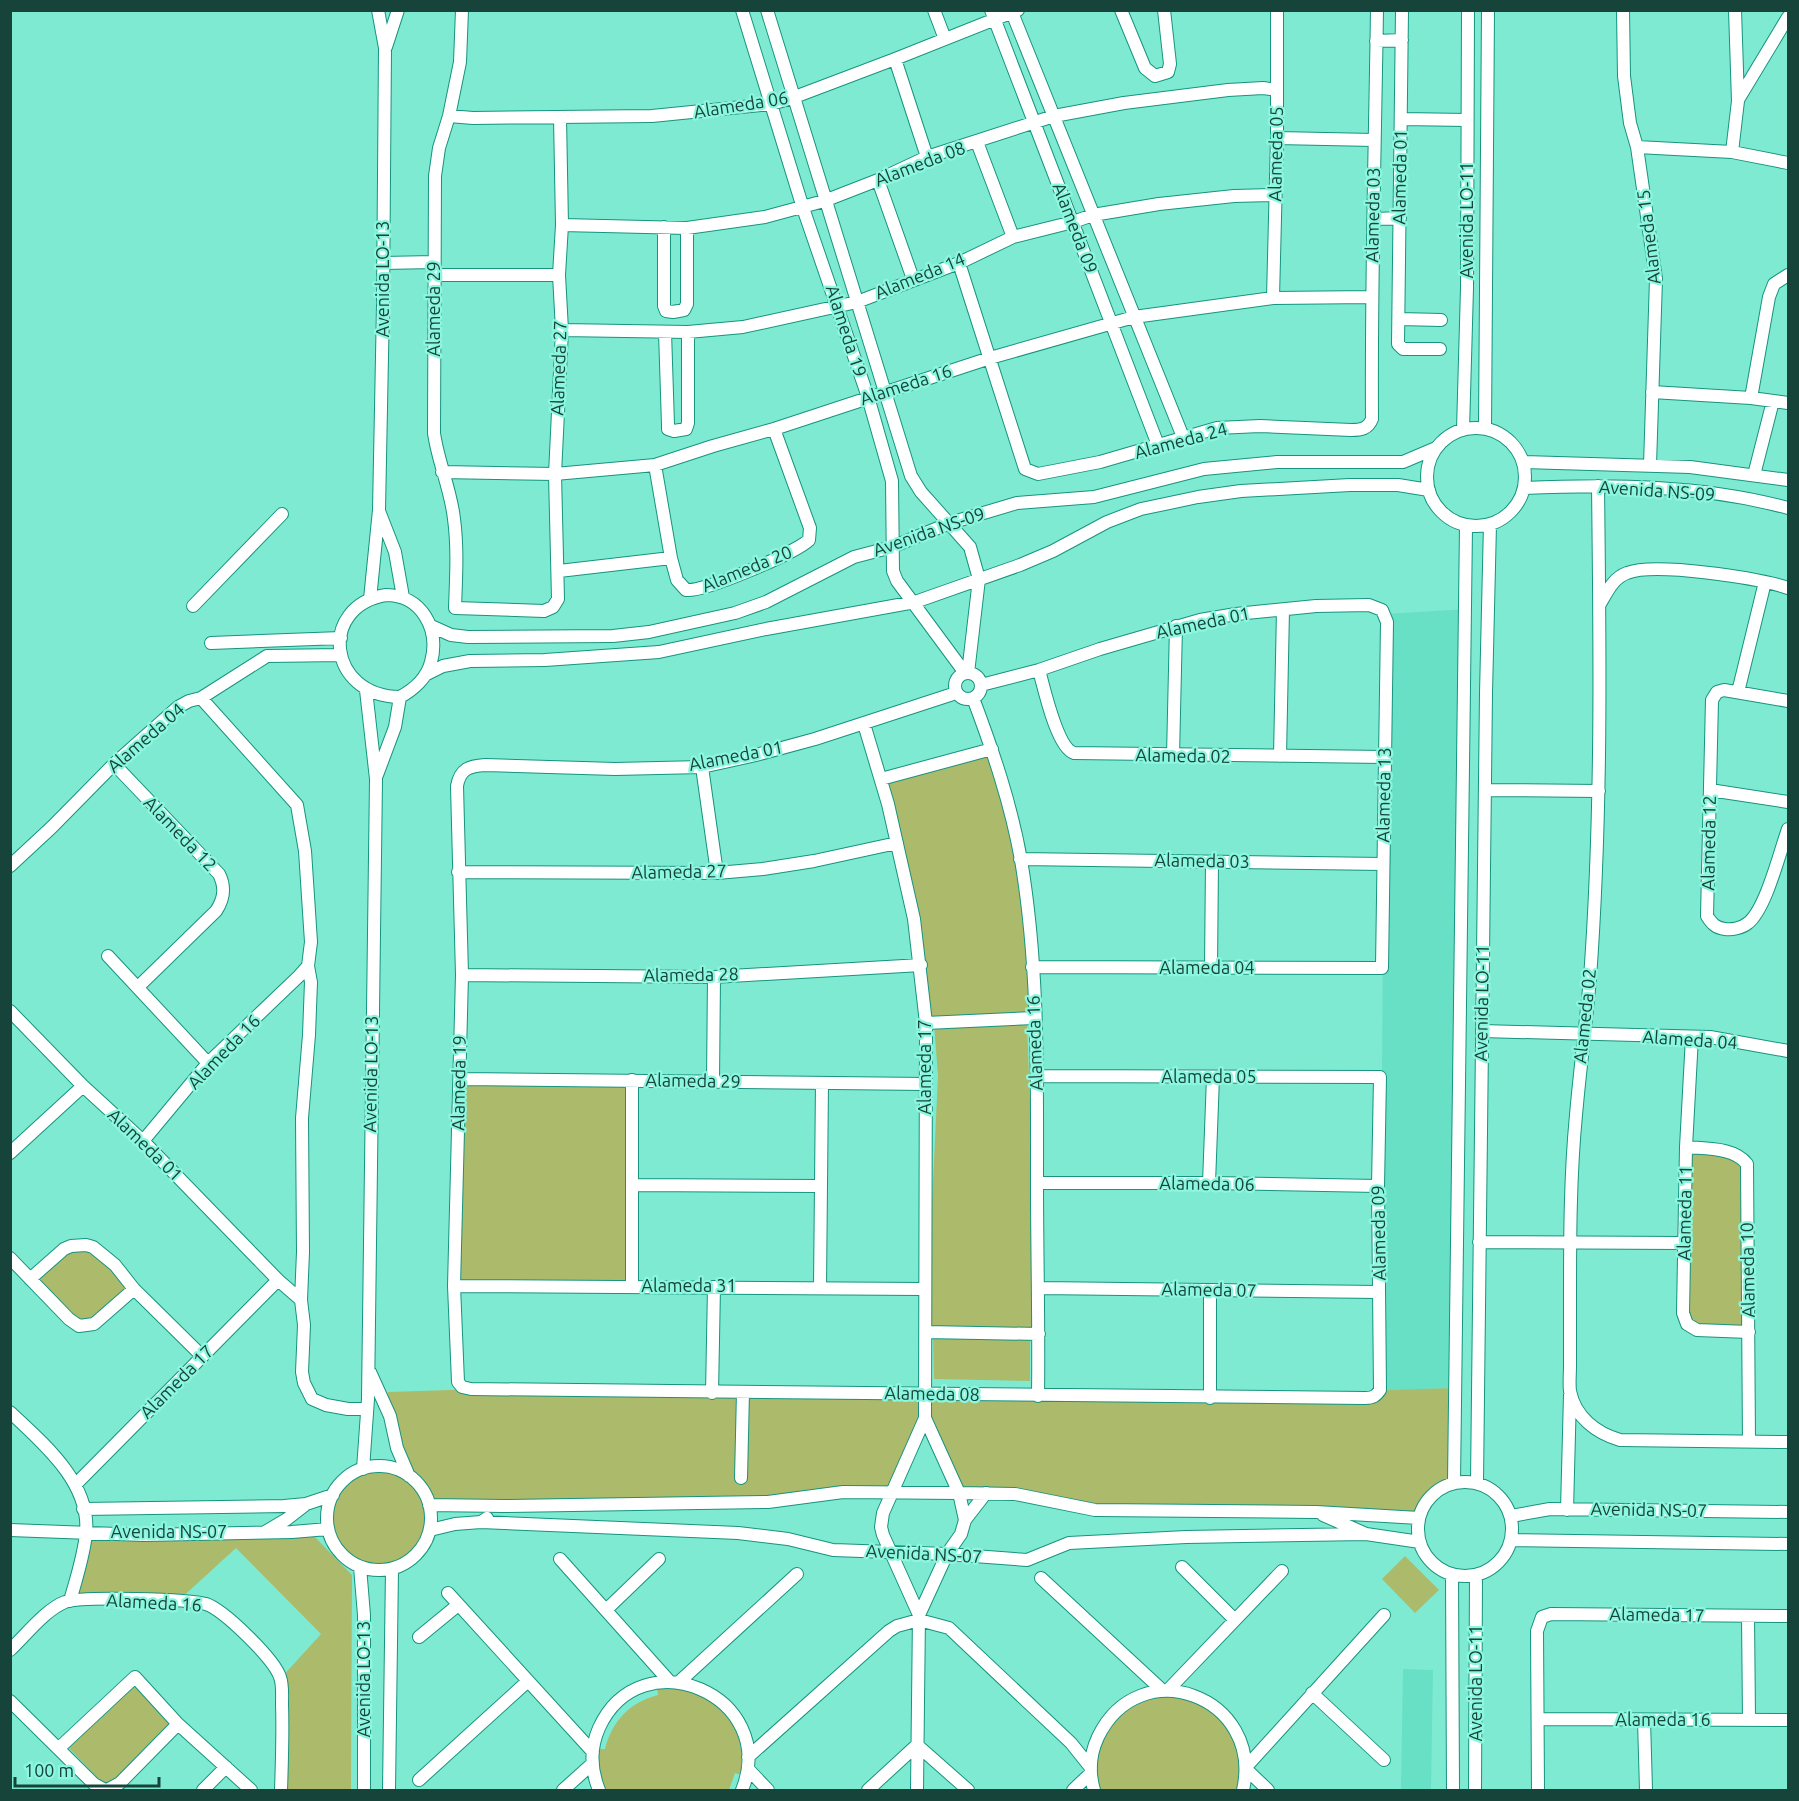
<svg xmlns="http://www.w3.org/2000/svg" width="1799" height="1801" viewBox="0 0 1799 1801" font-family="Ubuntu,sans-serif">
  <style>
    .built { fill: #68e0c6 }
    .green { fill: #acba6b }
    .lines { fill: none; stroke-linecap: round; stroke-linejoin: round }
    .minor-casing { stroke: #16947e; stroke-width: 14 }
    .minor { stroke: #fff; stroke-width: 12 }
    .labels { text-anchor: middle; stroke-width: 4.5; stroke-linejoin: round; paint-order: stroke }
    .street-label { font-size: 18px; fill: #16443b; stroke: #8cf7df }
  </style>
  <rect width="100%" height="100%" fill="#7fead2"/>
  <path class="built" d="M1467 609 1456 1388 1380 1390 1385 614Z
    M1403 1669 1433 1670 1431 1790H1401Z"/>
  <path class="green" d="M992 749 1026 899 1034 1018 1027 1024 1039 1334 1030 1335V1381L934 1379 933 1333 926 1332 938 1076 934 1023H926L921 965 881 779Z
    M460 1079 632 1080V1286H454Z
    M1686 1147 1738 1155 1748 1172 1749 1332 1697 1330 1684 1319Z
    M93 1247 134 1289 86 1326 30 1279 64 1249Z
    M1456 1388 1454 1482 1426 1502 1419 1518 1129 1511 959 1493 925 1419 892 1493 429 1506C432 1528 427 1545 410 1560 399 1569 385 1571 371 1569 313 1560 315 1472 373 1468 378 1468 385 1466 391 1468 397 1470 402 1473 408 1475L390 1416 388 1392 481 1389 1374 1397 1380 1390Z
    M87 1531H309L352 1575 351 1790H281V1678L321 1634 236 1548 178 1601H70Z
    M1405 1556 1439 1590 1415 1613 1382 1579Z
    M137 1679 174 1722 107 1788 69 1748Z
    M664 1687C672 1688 683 1688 691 1690 696 1692 700 1695 704 1697 734 1714 745 1741 741 1775L735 1773 729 1790H604L598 1770 599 1749H605C612 1721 630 1702 658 1695L657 1688Z
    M1146 1694 1203 1699 1242 1746V1790H1095L1093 1747 1105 1724Z"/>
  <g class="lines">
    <defs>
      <path id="minor" d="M462 10 460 62 449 116 439 148 435 176 434 433C438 462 451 490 454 519 458 549 456 579 455 608L544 611 553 607 558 599 555 474 562 330 559 275 562 225 560 117
        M742 10 803 208 868 397 892 481 893 571 897 581 965 673
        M767 10 911 476 921 492 970 547 979 579 968 673
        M934 10 945 39
        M991 10 1158 445
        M1011 10 1183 437
        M1121 10 1145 68 1155 76 1168 72 1170 64 1164 10
        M1402 10 1398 344 1403 349H1440
        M1623 10 1624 76 1630 123 1637 147 1656 279 1650 465
        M1376 41 1402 40
        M386 47 398 10
        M895 59 927 157
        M1738 100 1788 17
        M449 116 473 118 652 116 771 104 792 98 895 59 1018 10
        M1401 119 1467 120
        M1277 138 1374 140
        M977 142 1013 237
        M1637 147 1732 152 1788 163
        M1732 152 1738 101 1735 10
        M878 180 913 279
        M1375 219 1400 218
        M562 225 687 228 765 217 824 201 878 180 927 157 1054 116 1124 103 1228 90 1263 88 1277 90
        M664 227V306L666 311 673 312 684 310 687 304V228
        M383 263 434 262
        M959 263 1025 469 1038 474 1100 462 1217 428 1260 426 1351 430C1361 430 1368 429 1372 419 1371 283 1375 147 1377 10
        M436 275H559
        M1273 298 1277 138V10
        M1399 319 1441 320
        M562 330 688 332 743 327 857 302 959 263 1013 237 1073 222 1093 215 1159 204 1234 196 1274 195
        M665 332 668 425V429L674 431 686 429 688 423V332
        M1652 392 1751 398 1788 403
        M1751 398 1769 297 1774 284 1788 275
        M1485 428 1488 10
        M1427 477a49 49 0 1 1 98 0a49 49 0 1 1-98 0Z
        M1463 430 1467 288 1468 10
        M1524 462 1690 467 1788 480
        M655 465 671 558 677 580 686 590C705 592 795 553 809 540L810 528 774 429
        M442 472 555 474 655 465 713 446 774 429 990 358 1134 317 1273 298 1371 297
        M1754 475 1773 401
        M1598 486C1600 650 1602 814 1590 978 1586 1024 1580 1069 1576 1115 1570 1177 1570 1240 1570 1302 1570 1323 1570 1345 1570 1366 1570 1374 1569 1383 1570 1391 1575 1417 1596 1433 1620 1440L1788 1442
        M1524 488C1612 484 1703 485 1788 508
        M379 511 395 552 403 597
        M559 571 671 558
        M386 595C422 595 440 630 431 662 427 678 413 690 400 697 327 696 318 606 386 595Z
        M370 599 379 510 383 305 385 48 378 10
        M1600 604C1607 592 1613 578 1627 573 1655 562 1758 578 1788 588
        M193 606 282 514
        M431 626 451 635 468 637 613 636 649 632 735 613 766 602 854 557 892 547 950 523 1017 503 1094 497 1204 469 1277 462H1403L1436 448
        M211 643 341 638
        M1039 670C1044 688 1057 748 1074 753L1384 757
        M955 686a13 13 0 1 1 26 0a13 13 0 1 1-26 0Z
        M425 675 443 666 470 661 545 660 659 652 766 629 915 602 1020 565 1053 551 1107 522 1141 509 1198 497 1241 491 1350 485H1398L1429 490
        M981 685 1039 670 1100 649 1200 620 1236 614 1316 606 1369 605 1382 610 1387 622 1382 968 1032 967
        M1738 692 1765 582
        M956 693 815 739 756 755 702 767 615 769 485 765C469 766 460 769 457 786L462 975 454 1286 458 1382 462 1387 471 1389 1365 1398C1373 1398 1376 1396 1380 1390L1378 1186 1380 1077 1038 1076
        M973 698C993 751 1011 804 1021 860 1039 966 1037 1075 1037 1182 1037 1254 1039 1325 1038 1396
        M1788 701 1724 690 1717 692 1712 700 1707 916C1712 924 1716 928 1725 929 1732 930 1742 928 1748 923 1766 909 1780 851 1788 829
        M864 724 888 804 914 919 926 1023 925 1418 883 1513 881 1527 883 1535 919 1615
        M1173 756 1176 626
        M1280 756 1283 610
        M114 764 219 874C226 888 224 899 216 911L138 987
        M702 767 717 873
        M377 775 395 727 400 697
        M881 779 992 749
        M1485 790 1599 791
        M1710 790 1788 802
        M1020 859 1383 864
        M10 866 52 827 114 764 178 707 189 701 201 698 267 656 341 655
        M458 872 717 873 763 869 814 861 897 843
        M108 956 208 1063
        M308 966 311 982 309 1035 302 1118 303 1252 301 1300 304 1325 302 1372 304 1383 312 1399 326 1405 348 1409H367
        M1211 968 1212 862
        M462 975 714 977 921 965
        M10 1011 83 1086 143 1141 278 1280 301 1300
        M926 1023 1034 1018
        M1482 1031 1710 1037 1788 1051
        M1692 1037 1686 1147 1683 1313 1687 1324 1697 1330 1749 1332
        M460 1079 926 1084
        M713 1082 714 977
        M143 1141 208 1063 299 976 308 966 311 942 305 851 297 805 201 698
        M1686 1147C1705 1149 1734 1147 1747 1164L1749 1442
        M10 1153 83 1086
        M1037 1183H1209L1378 1186
        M1209 1183 1213 1077
        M633 1185 821 1186
        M1479 1242 1684 1243
        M10 1258 69 1319 79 1326 94 1324 134 1289
        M30 1279 64 1249 71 1246 86 1245 93 1247 115 1265 134 1289 202 1356
        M454 1286 924 1289
        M632 1286V1080
        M820 1287 822 1083
        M1039 1288 1379 1292
        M1210 1290V1398
        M926 1332 1039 1334
        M370 1372 390 1416 397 1448 409 1476
        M712 1393 714 1287
        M10 1412C43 1443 91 1483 86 1533 84 1556 76 1579 70 1601
        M925 1418 959 1493 965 1520
        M327 1518a52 52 0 1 1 104 0a52 52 0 1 1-104 0Z
        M363 1469 368 1399 376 779 366 690
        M741 1478 743 1392
        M1418 1529a47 47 0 1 1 94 0a47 47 0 1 1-94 0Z
        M1454 1482 1466 526
        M1477 1482 1486 693 1490 524
        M76 1484 278 1280
        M429 1505 504 1506 768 1502 843 1492 959 1493 1015 1494 1095 1510 1316 1512 1419 1518
        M83 1509 284 1506 306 1504 333 1495
        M1567 1510 1570 1395
        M1323 1515 1366 1534 1420 1542
        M1511 1516 1550 1509 1788 1512
        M481 1522 738 1533 788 1539 833 1550 947 1554 1027 1560 1069 1543 1186 1537 1366 1534
        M10 1530 144 1535 292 1532 328 1529
        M430 1530 455 1524 481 1522 487 1518
        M265 1532 287 1519 305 1505
        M1511 1540 1788 1544
        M560 1559 670 1682
        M360 1567 364 1615V1790
        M1182 1567 1235 1620
        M1452 1575 1453 1790
        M1041 1578 1163 1691
        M448 1593 593 1752
        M606 1610 659 1559
        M1748 1616 1749 1719
        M419 1637 458 1605
        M10 1650C25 1636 46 1609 65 1602 80 1596 190 1599 206 1604 224 1610 274 1659 280 1677 283 1685 282 1695 282 1704 283 1733 282 1762 281 1790
        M679 1682 797 1574
        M1168 1690 1282 1571
        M1312 1693 1384 1760
        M10 1701 94 1784 105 1790
        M1538 1719 1788 1720
        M1644 1720 1646 1790
        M59 1748 135 1677 178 1724 251 1790
        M748 1757 889 1631 897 1626 919 1620 949 1628 1071 1743 1091 1768
        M1246 1767 1384 1615
        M748 1769 768 1790
        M1246 1769 1268 1790
        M419 1780 528 1681
        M107 1790 120 1783 178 1724
        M203 1790 226 1767
        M389 1790 392 1569
        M563 1790 592 1764
        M599 1790C591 1770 590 1748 599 1728 641 1636 780 1696 742 1790
        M868 1790 917 1745 968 1790
        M917 1790 919 1615 947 1554 961 1534 965 1520 986 1493
        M1073 1790 1091 1773
        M1094 1790C1089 1773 1090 1754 1098 1737 1140 1650 1264 1697 1243 1790
        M1475 1790 1476 1575
        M1538 1790 1537 1631 1542 1617 1551 1614 1788 1616"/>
    </defs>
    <use href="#minor" class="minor-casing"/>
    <use href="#minor" class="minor"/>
  </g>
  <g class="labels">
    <g class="street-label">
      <text transform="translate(741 105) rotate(-9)" y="6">Alameda 06</text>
      <text transform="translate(1276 154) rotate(-89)" y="6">Alameda 05</text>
      <text transform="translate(920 164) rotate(-21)" y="6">Alameda 08</text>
      <text transform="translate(1400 177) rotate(-89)" y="6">Alameda 01</text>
      <text transform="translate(1373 215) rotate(-89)" y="6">Alameda 03</text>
      <text transform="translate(1467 220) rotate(-90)" y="6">Avenida LO-11</text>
      <text transform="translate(1075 228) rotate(69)" y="6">Alameda 09</text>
      <text transform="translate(1649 237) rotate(-97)" y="6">Alameda 15</text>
      <text transform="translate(920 276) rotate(-22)" y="6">Alameda 14</text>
      <text transform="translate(383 279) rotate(-90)" y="6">Avenida LO-13</text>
      <text transform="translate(434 309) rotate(-90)" y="6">Alameda 29</text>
      <text transform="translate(846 331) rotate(72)" y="6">Alameda 19</text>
      <text transform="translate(559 368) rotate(-88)" y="6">Alameda 27</text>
      <text transform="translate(906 385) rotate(-18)" y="6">Alameda 16</text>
      <text transform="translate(1181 441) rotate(-15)" y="6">Alameda 24</text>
      <text transform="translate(1657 491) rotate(4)" y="6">Avenida NS-09</text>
      <text transform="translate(929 532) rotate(-19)" y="6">Avenida NS-09</text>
      <text transform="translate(747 569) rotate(-22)" y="6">Alameda 20</text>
      <text transform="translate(1203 623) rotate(-12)" y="6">Alameda 01</text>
      <text transform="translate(146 738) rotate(-41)" y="6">Alameda 04</text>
      <text transform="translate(736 756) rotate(-11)" y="6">Alameda 01</text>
      <text transform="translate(1183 756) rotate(1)" y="6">Alameda 02</text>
      <text transform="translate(1384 795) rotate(-89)" y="6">Alameda 13</text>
      <text transform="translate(180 834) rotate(46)" y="6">Alameda 12</text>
      <text transform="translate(1709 843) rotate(-89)" y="6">Alameda 12</text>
      <text transform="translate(1202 861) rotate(1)" y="6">Alameda 03</text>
      <text transform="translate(679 872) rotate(-1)" y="6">Alameda 27</text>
      <text x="1207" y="974">Alameda 04</text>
      <text transform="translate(691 975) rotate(-1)" y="6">Alameda 28</text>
      <text transform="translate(1482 1003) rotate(-89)" y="6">Avenida LO-11</text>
      <text transform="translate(1585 1016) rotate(-84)" y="6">Alameda 02</text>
      <text transform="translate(1690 1040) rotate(4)" y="6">Alameda 04</text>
      <text transform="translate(1035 1043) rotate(-92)" y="6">Alameda 16</text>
      <text transform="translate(224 1052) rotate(-46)" y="6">Alameda 16</text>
      <text transform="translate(925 1067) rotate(-90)" y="6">Alameda 17</text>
      <text transform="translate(371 1074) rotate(-89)" y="6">Avenida LO-13</text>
      <text x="1209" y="1083">Alameda 05</text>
      <text transform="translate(693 1081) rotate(1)" y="6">Alameda 29</text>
      <text transform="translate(459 1083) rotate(-89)" y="6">Alameda 19</text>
      <text transform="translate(145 1145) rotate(44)" y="6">Alameda 01</text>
      <text transform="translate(1207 1184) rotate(1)" y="6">Alameda 06</text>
      <text transform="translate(1685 1213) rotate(-89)" y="6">Alameda 11</text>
      <text transform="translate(1379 1233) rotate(-91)" y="6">Alameda 09</text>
      <text transform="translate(1748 1270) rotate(-91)" y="6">Alameda 10</text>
      <text x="689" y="1292">Alameda 31</text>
      <text transform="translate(1209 1290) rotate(1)" y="6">Alameda 07</text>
      <text transform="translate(177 1382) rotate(-45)" y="6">Alameda 17</text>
      <text transform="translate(932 1394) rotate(1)" y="6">Alameda 08</text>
      <text transform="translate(1649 1510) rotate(1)" y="6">Avenida NS-07</text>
      <text x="169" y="1538">Avenida NS-07</text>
      <text transform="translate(924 1554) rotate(3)" y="6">Avenida NS-07</text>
      <text transform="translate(154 1603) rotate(3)" y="6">Alameda 16</text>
      <text transform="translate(1657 1615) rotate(1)" y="6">Alameda 17</text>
      <text transform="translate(364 1679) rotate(-90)" y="6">Avenida LO-13</text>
      <text transform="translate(1476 1683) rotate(-90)" y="6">Avenida LO-11</text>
      <text x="1663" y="1726">Alameda 16</text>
    </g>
  </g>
  <rect width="1799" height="1801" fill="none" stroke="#16443b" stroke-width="24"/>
  <path d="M15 1777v9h144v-9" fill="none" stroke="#16443b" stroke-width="3"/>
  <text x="24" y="1777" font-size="18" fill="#16443b" stroke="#8cf7df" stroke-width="4.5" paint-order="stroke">100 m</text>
</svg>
